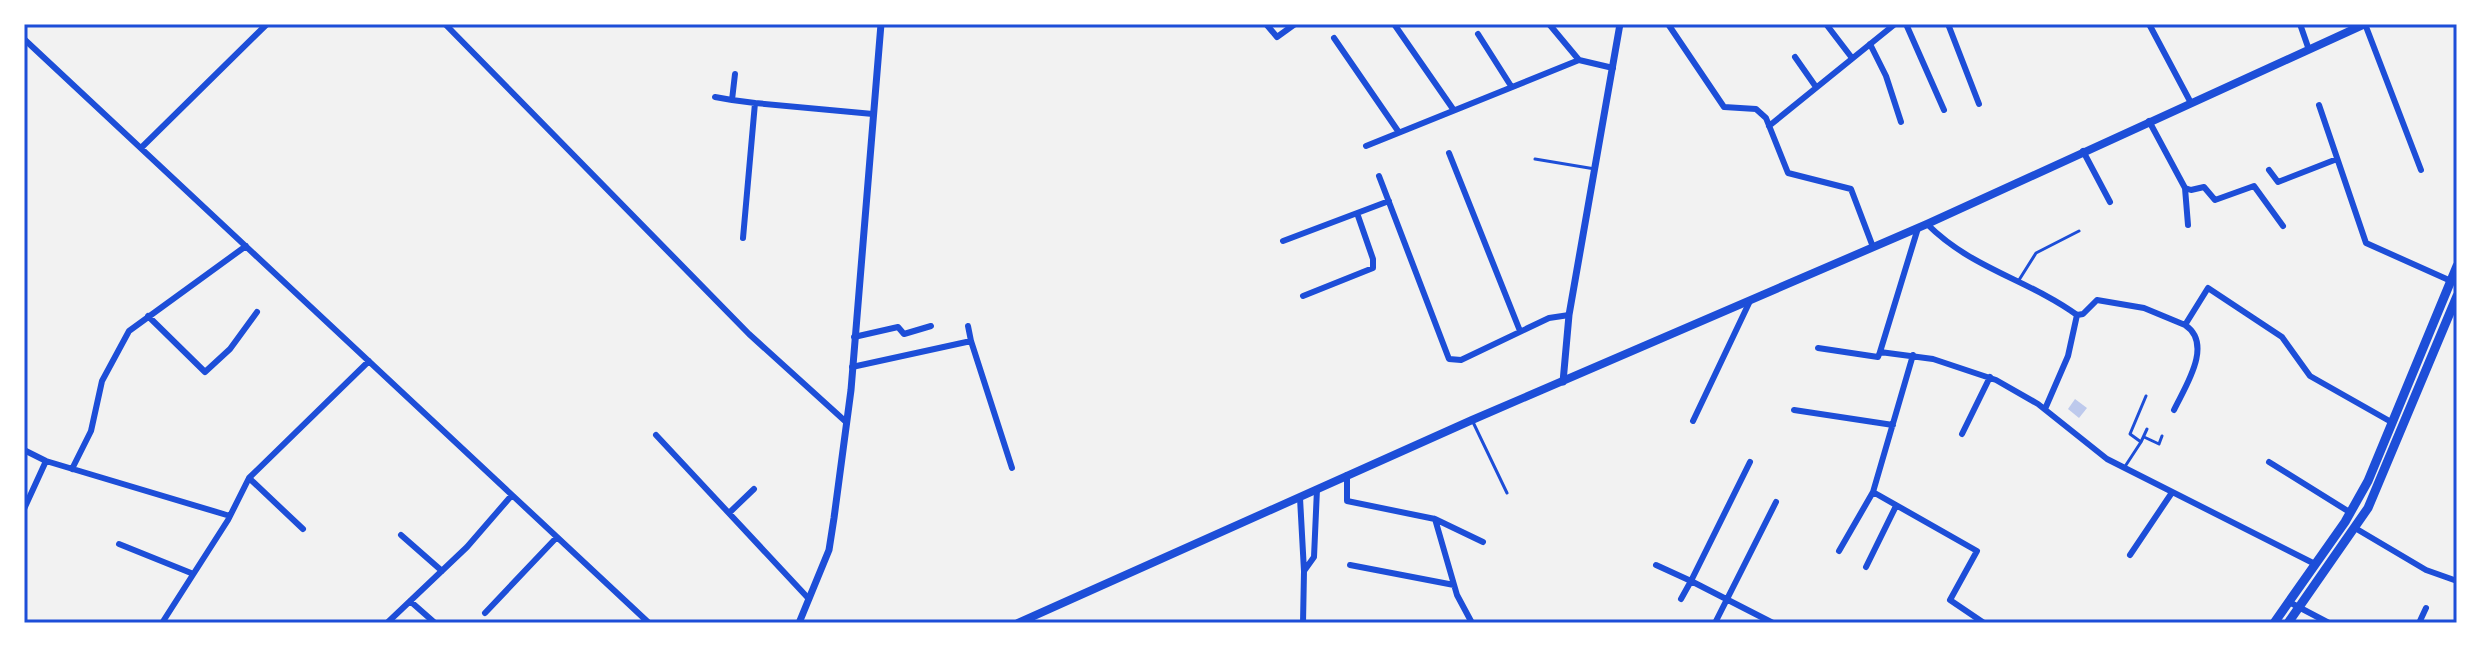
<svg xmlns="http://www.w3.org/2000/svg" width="2481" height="647" viewBox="0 0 2481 647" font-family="Inter,sans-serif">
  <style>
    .building { fill: #bdc9ec }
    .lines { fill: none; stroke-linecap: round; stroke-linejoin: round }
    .service { stroke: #1d4ed8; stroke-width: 3 }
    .minor { stroke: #1d4ed8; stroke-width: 6 }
    .tertiary { stroke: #1d4ed8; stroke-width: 7 }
    .secondary { stroke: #1d4ed8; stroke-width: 8 }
    .primary { stroke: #1d4ed8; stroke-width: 9 }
    .neatline { fill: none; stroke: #1d4ed8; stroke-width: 3 }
  </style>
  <rect width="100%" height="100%" fill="#f2f2f2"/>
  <path class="building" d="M2075 399 2087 408 2079 418 2068 409Z"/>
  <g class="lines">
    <path class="service" d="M1535 159 1595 169
      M2019 280 2036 253 2079 231
      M1472 420 1507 493
      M2144 437 2159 444 2162 436
      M2141 442 2147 429
      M2124 468 2141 442 2130 434 2146 396"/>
    <path class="minor" d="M445 24 749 334 845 421
      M1266 24 1277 37 1295 24
      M1394 24 1453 109
      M1549 24 1579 60
      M1668 24 1724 107 1756 109 1766 118 1788 173 1851 189 1873 247
      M1826 24 1852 58
      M1906 24 1944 110
      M1948 24 1979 104
      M2149 24 2191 103
      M2300 24 2309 50
      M2365 24 2421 170
      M1478 34 1511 86
      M1334 38 1398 131
      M24 39 649 623
      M1870 44 1886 76 1901 122
      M1795 57 1816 87
      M735 74 732 100 755 103
      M715 97 732 100
      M2319 105 2366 243 2451 281
      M2149 121 2185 188 2191 190 2204 187 2215 200 2254 186 2283 226
      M1769 126 1895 24
      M1366 146 1579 60 1613 68
      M141 148 267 24
      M2083 151 2110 202
      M1449 153 1520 331
      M2269 170 2278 182 2337 159
      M1379 176 1449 359 1461 360 1549 318 1569 315
      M2185 188 2188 225
      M1927 224C1972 269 2027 279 2077 315
      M1918 228 1880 352 1933 359 1996 380 2038 404 2107 459 2315 564
      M743 238 755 103 873 114
      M1283 241 1389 201
      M1303 296 1373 268V259L1357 213
      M2077 315 2083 314 2097 300 2144 308 2185 325 2208 288 2282 337 2310 376 2393 423
      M148 316 205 372 230 349 257 312
      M854 337 898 327 904 334 931 326
      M971 341 1012 468
      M1818 348 1878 357 1880 352
      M1913 355 1873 492 1977 551 1950 600 1984 623
      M852 367 971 341 968 326
      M2045 409 2068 356 2077 315
      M1794 410 1893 425
      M2174 410C2185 387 2214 344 2185 325
      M1693 421 1750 301
      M1962 434 1990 377
      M656 435 809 599
      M24 450 46 461 230 516
      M1750 462 1691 581 1773 623
      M2269 462 2351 513
      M72 469 91 431 102 381 129 331 246 246
      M1347 475V501L1435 519 1457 595 1472 623
      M249 478 303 529
      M1300 498 1304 571
      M24 509 46 461
      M729 513 754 489
      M1435 519 1483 542
      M2355 528 2426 570 2457 581
      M401 535 442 571
      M119 544 191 573
      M1839 551 1873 492
      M2130 555 2171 494
      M1350 565 1454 585
      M1656 565 1691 581 1681 599
      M1866 567 1896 506
      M410 601 435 623
      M2289 602 2329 623
      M485 613 557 537
      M162 623 228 520 249 478 369 361
      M387 623 467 547 512 495
      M1303 623 1304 571 1314 557 1317 489
      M1715 623 1776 502
      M2419 623 2426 608"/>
    <path class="tertiary" d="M1563 382 1569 315 1620 24
      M799 623 829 550 834 518 851 390 881 24"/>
    <path class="secondary" d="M1018 623 1472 420 1927 224 2365 24"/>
    <path class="primary" d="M2274 623 2345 522 2368 481 2457 266
      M2288 623 2368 508 2457 296"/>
  </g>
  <rect width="2481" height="647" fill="none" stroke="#ffffff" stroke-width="52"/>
  <rect x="26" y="26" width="2429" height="595" class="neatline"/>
</svg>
